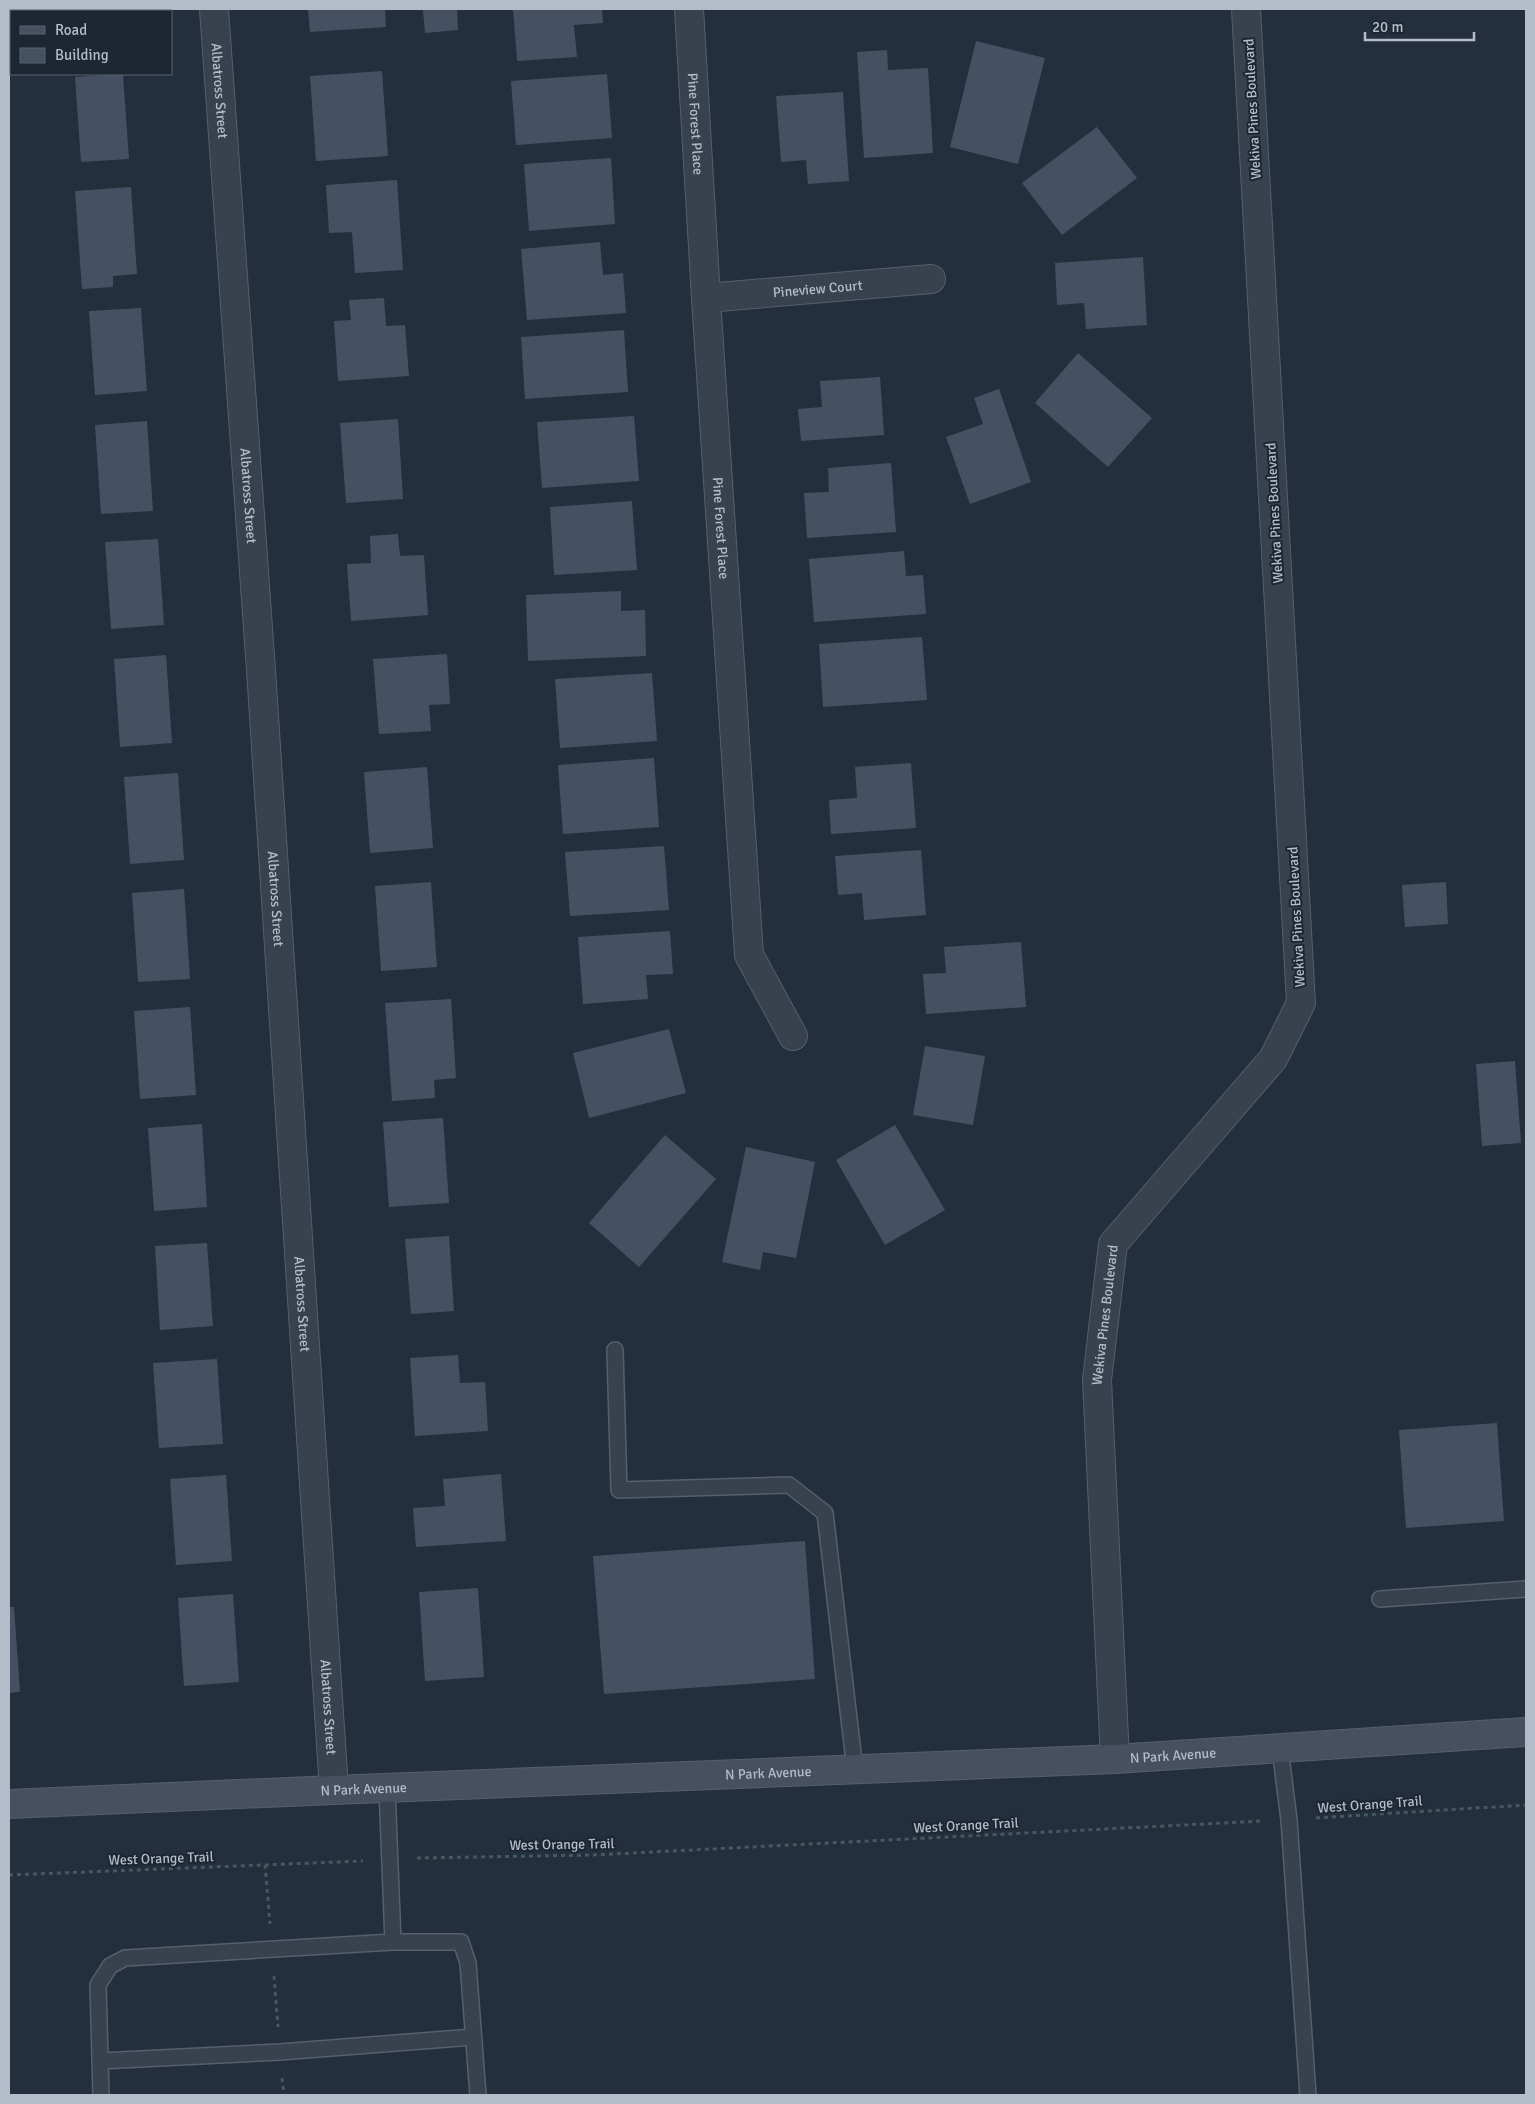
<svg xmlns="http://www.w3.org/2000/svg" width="1535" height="2104" viewBox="0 0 1535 2104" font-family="Signika,sans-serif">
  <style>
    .building { fill: #455162 }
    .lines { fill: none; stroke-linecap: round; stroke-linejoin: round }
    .service-casing { stroke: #565f6c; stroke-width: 18 }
    .minor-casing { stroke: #565f6c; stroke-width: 30 }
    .secondary-casing { stroke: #565f6c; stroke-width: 30 }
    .path { stroke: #44595c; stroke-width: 3; stroke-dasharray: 4 4; stroke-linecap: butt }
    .service { stroke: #38414e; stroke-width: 15 }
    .minor { stroke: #38414e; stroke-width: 28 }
    .secondary { stroke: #465061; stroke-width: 28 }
    .labels { text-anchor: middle; stroke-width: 4; stroke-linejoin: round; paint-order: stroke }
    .street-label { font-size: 14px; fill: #b4bcc9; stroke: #1d2633 }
  </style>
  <rect width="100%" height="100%" fill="#242f3e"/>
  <path class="building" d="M64 9H118V11H64Z
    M308 9H385L386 27 310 32Z
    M457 9 458 30 425 33 423 10Z
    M513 9H602L603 23 574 25 577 57 517 61Z
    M976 41 1045 58 1018 164 950 147Z
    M887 50 888 70 928 68 933 153 864 158 857 52Z
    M382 71 388 156 316 161 310 76Z
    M123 74 129 159 81 162 75 77Z
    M607 74 612 138 516 145 511 81Z
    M843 92 849 181 808 184 806 160 781 162 776 96Z
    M1097 127 1137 178 1062 235 1022 183Z
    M611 158 615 224 529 231 524 164Z
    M397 180 403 270 355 273 352 232 329 233 326 185Z
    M131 187 137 274 113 276V287L82 289 75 191Z
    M600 242 603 275 623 273 626 313 527 320 521 249Z
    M1143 257 1147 325 1086 329 1084 303 1057 305 1055 263Z
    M384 298 386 326 405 325 409 376 338 381 334 321 351 320 349 300Z
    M141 308 147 391 95 395 89 311Z
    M624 330 628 392 525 399 521 337Z
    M1078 353 1152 418 1108 467 1035 403Z
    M880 377 884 435 801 441 798 409 822 407 820 381Z
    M999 389 1031 482 970 504 946 437 983 424 974 398Z
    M634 416 639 481 542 488 537 422Z
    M398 419 403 499 346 503 340 423Z
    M147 421 153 511 101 514 95 425Z
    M891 463 896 532 807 538 804 493 829 492 828 468Z
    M632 501 637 570 554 575 550 507Z
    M398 534 400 556 424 555 428 615 351 621 347 564 371 563 370 536Z
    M158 539 164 625 111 629 105 542Z
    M904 551 906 576 923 575 926 614 814 622 809 559Z
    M621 591V611L645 610 646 656 528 661 526 595Z
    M922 637 927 700 823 707 819 644Z
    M447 654 450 704 429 705 431 731 379 734 373 659Z
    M166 655 172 743 120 747 114 659Z
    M652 673 657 741 560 748 555 679Z
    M654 758 659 827 563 834 558 765Z
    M911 763 916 828 831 834 829 800 857 798 855 767Z
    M427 767 433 848 370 853 364 772Z
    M178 773 184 860 130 864 124 777Z
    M664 846 669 910 570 916 565 852Z
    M921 850 926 915 864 920 862 893 838 895 835 856Z
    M431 882 437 967 381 971 375 886Z
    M1446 882 1448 924 1405 927 1402 885Z
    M184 889 190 979 138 982 132 893Z
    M670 931 673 974 646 975 648 999 583 1004 578 937Z
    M1021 942 1026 1007 926 1014 923 974 946 973 944 947Z
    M451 999 456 1078 434 1080 435 1098 392 1101 385 1003Z
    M190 1007 196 1095 140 1099 134 1011Z
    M669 1029 686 1093 589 1118 573 1053Z
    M925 1046 985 1056 973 1125 913 1115Z
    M1515 1061 1521 1143 1482 1146 1476 1064Z
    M443 1118 449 1203 389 1207 383 1122Z
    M202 1124 207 1207 154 1211 148 1128Z
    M895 1125 945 1210 885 1245 836 1160Z
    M665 1135 716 1179 639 1267 589 1223Z
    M746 1147 815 1162 796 1258 763 1252 760 1270 722 1262Z
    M449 1236 454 1311 411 1314 405 1239Z
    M207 1243 213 1326 160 1330 155 1246Z
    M458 1355 460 1383 485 1382 488 1431 415 1436 410 1358Z
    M217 1359 223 1444 159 1448 153 1363Z
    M1497 1423 1504 1521 1406 1528 1399 1430Z
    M501 1474 506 1541 416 1547 413 1508 445 1506 443 1479Z
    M226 1475 232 1561 176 1565 170 1479Z
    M805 1541 815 1679 604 1694 593 1556Z
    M478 1588 484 1677 425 1681 419 1592Z
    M233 1594 239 1682 184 1686 178 1598Z
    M9 1607H14L20 1692 9 1693Z"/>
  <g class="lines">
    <defs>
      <path id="service" d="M615 1350 619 1490 789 1485 825 1513 855 1770
        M1380 1599 1526 1589
        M1280 1748 1289 1820 1308 2095
        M387 1788 393 1942
        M100 2061 280 2052 473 2037
        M101 2095 98 1985 110 1966 125 1958 393 1942H461L468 1963 478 2095"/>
      <g id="minor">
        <path id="s1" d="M214 9 261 670 334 1790"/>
        <path id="s2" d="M689 9 706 298 749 955 793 1036"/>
        <path id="s3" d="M706 298 931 279"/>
        <path id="s4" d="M1115 1759 1097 1380 1113 1244 1273 1059 1301 1003 1246 9"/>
      </g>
      <g id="secondary">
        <path id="s5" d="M9 1804 334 1790 1115 1759 1526 1732"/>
      </g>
    </defs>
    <use href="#service" class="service-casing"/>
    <use href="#minor" class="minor-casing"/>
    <use href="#secondary" class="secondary-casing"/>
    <path class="path" d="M1316 1818 1526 1805
      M417 1858 593 1855 1262 1821
      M265 1865 270 1924
      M9 1875 363 1861
      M274 1976 278 2027
      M282 2078 284 2095"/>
    <use href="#service" class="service"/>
    <use href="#minor" class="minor"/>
    <use href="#secondary" class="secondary"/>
  </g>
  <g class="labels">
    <g class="street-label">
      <text dy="5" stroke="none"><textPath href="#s1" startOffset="82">Albatross Street</textPath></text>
      <text transform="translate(1252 109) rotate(-93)" y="5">Wekiva Pines Boulevard</text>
      <text dy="5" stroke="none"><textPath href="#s2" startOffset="115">Pine Forest Place</textPath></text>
      <text dy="5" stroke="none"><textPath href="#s3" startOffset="112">Pineview Court</textPath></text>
      <text dy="5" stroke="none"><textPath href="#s1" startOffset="488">Albatross Street</textPath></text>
      <text transform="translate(1274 513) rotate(-93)" y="5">Wekiva Pines Boulevard</text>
      <text dy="5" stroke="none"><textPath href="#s2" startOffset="520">Pine Forest Place</textPath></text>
      <text dy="5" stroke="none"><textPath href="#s1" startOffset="892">Albatross Street</textPath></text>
      <text transform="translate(1296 917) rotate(-93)" y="5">Wekiva Pines Boulevard</text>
      <text dy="5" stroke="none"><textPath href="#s1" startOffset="1298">Albatross Street</textPath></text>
      <text dy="5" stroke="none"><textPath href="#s4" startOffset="445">Wekiva Pines Boulevard</textPath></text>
      <text dy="5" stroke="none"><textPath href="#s1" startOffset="1702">Albatross Street</textPath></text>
      <text dy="5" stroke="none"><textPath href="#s5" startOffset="1165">N Park Avenue</textPath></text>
      <text dy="5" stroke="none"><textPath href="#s5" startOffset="760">N Park Avenue</textPath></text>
      <text dy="5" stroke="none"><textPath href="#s5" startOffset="355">N Park Avenue</textPath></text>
      <text transform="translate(1370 1804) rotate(-4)" y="5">West Orange Trail</text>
      <text transform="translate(966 1825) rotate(-3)" y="5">West Orange Trail</text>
      <text transform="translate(562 1844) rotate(-1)" y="5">West Orange Trail</text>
      <text transform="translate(161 1858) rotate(-2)" y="5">West Orange Trail</text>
    </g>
  </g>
  <rect width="1535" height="2104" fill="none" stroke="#b4bcc9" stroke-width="20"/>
  <rect x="10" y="10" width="162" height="65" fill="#1d2633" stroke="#59626f"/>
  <rect x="20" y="26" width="25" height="8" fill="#465061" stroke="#59626f"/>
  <text x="55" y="35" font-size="15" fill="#b4bcc9">Road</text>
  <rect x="20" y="48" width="25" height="15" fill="#455162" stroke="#59626f"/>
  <text x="55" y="60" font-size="15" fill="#b4bcc9">Building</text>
  <path d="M1365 32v8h109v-8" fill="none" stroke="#b4bcc9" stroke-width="2.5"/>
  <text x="1372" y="32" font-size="15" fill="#b4bcc9" stroke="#1d2633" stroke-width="4" paint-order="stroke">20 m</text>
</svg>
